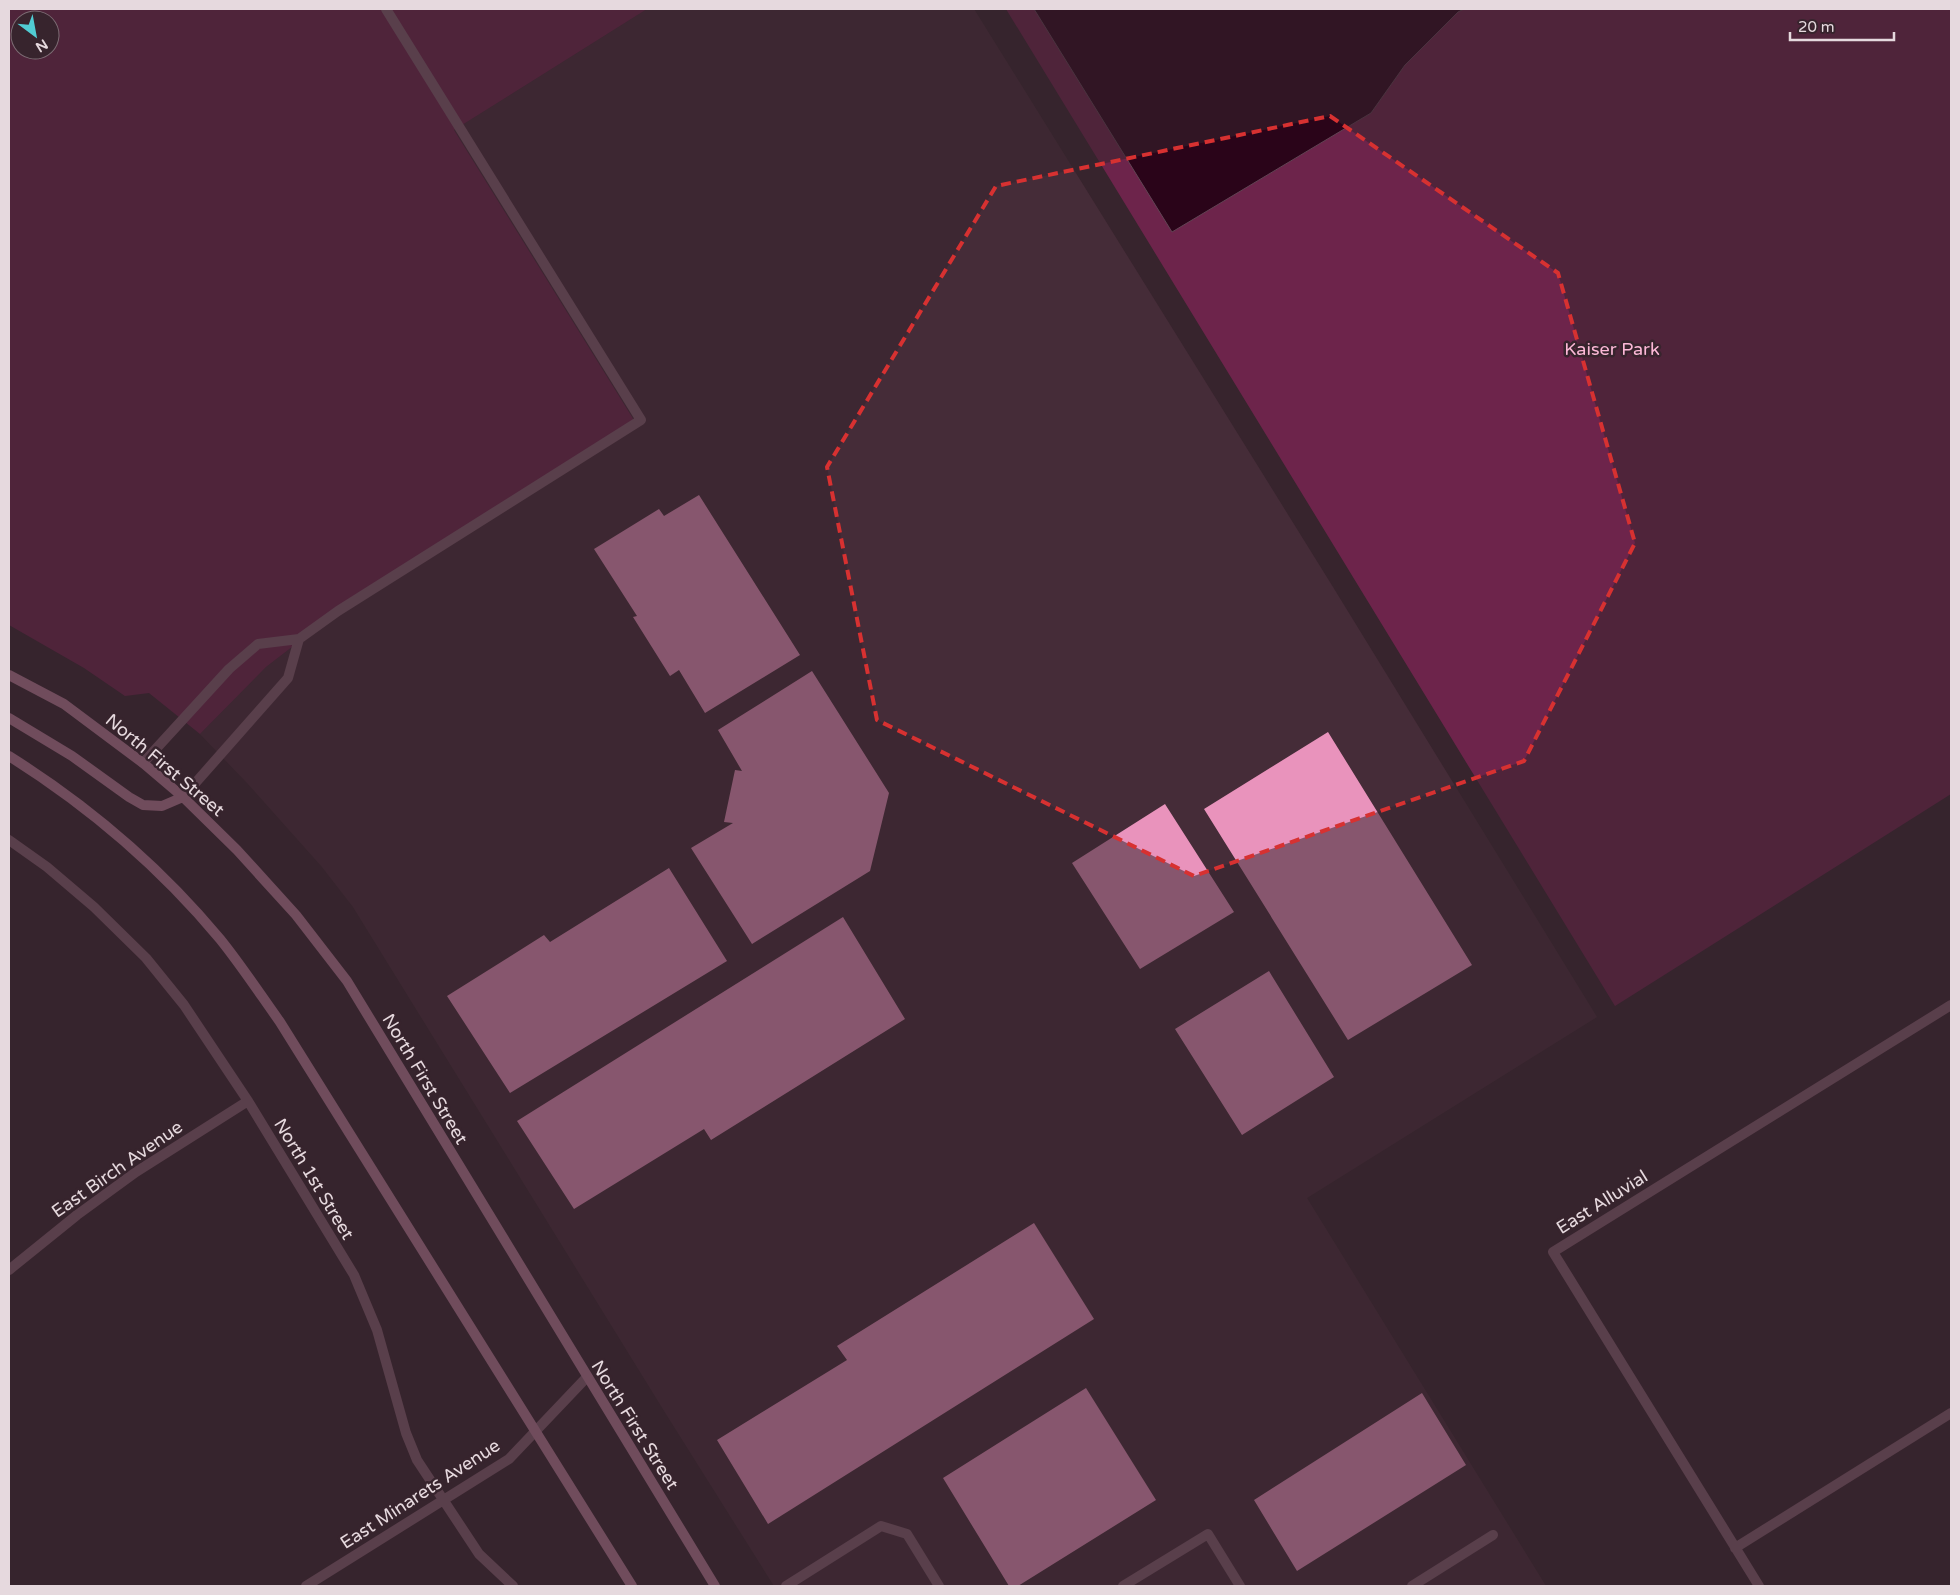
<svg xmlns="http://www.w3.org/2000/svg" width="1960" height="1595" viewBox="0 0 1960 1595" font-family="'Varela Round',sans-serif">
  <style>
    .built { fill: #452c38 }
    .green { fill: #6d244b; fill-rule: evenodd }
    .water { fill: #2a0419; stroke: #624454 }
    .building { fill: #e993bc }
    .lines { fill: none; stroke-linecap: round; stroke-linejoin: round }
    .lane { stroke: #835f6f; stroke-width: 10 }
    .street { stroke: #835f6f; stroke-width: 10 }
    .secondary { stroke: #b57c96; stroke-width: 10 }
    .marked { fill: none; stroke: #d73131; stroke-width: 4; stroke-dasharray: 10 6; stroke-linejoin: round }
    .labels { text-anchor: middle; stroke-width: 5; stroke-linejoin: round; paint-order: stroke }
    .park-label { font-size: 18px; fill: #fcb8d7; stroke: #37242d }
    .street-label { font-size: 18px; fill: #e6d9de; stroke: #37242d }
  </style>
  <rect width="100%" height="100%" fill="#37242d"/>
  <path class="built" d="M647 9H974L1333 587 1597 1017 1307 1198 1546 1586H774L666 1414 353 907 322 867 248 784 200 734 266 667 318 627 637 425 454 130Z"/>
  <path class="green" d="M9 9H647L454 130 637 425 318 627 266 667 200 734 149 693 125 696 84 668 9 625ZM20 20H50V50H20Z
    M1006 9H1951V794L1615 1006Z"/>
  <path class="water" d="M1034 9H1464L1458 12 1405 65 1371 113 1172 232Z"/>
  <path class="building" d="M699 495 800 655 705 713 679 670 670 676 633 617 637 616 594 549 659 509 664 516Z
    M812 671 889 793 870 871 752 944 691 848 733 823 724 822 735 770 742 771 718 730Z
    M1328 732 1472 965 1348 1040 1204 809Z
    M1165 804 1234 912 1140 969 1072 863Z
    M669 868 727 961 510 1093 447 996 544 935 550 942Z
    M843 917 905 1019 711 1140 704 1129 574 1209 517 1121Z
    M1269 971 1334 1077 1242 1135 1175 1029Z
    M1034 1223 1094 1319 768 1524 717 1440 847 1360 837 1346Z
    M1086 1388 1156 1500 1018 1586H1009L943 1478Z
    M1422 1393 1466 1465 1297 1571 1254 1500Z"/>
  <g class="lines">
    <path class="lane" d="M299 639 338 611 641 420 386 9
      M143 763 229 669 258 644 299 639 288 678 183 797
      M786 1586 881 1526 907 1534 939 1586
      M1123 1586 1208 1534 1240 1586
      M1412 1586 1493 1535"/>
    <path class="street" d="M9 840 47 867 94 907 146 958 184 1005 248 1101 354 1275 377 1330 406 1433 417 1460 479 1554 513 1586
      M9 1270 77 1215 136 1172 248 1101
      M1735 1548 1951 1413
      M306 1586 509 1459 587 1377
      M1759 1586 1553 1252 1951 1005"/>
    <path class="secondary" d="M9 675 64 704 143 763 183 797 237 850 296 915 347 981 715 1586
      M9 718 72 756 129 797 143 805 162 806 183 797
      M9 756C87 805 160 867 220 939 241 965 260 994 280 1022L632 1586"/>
  </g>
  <path d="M0 0H1960V1595H0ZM1330 116 1558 273 1635 543 1524 761 1194 876 877 720 827 467 996 186Z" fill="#37242d" fill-opacity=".55" fill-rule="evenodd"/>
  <path class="marked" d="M1330 116 1558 273 1635 543 1524 761 1194 876 877 720 827 467 996 186Z"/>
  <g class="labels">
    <g class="park-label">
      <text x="1612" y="355">Kaiser Park</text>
    </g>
    <g class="street-label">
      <text transform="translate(165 765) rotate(40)" y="6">North First Street</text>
      <text transform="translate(425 1079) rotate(59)" y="6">North First Street</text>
      <text transform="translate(117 1169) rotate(-35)" y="6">East Birch Avenue</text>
      <text transform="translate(314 1179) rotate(59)" y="6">North 1st Street</text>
      <text transform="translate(1602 1202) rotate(-32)" y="6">East Alluvial</text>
      <text transform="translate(635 1425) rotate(58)" y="6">North First Street</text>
      <text transform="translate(420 1494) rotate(-33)" y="6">East Minarets Avenue</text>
    </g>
  </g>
  <rect width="1960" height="1595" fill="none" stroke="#e6d9de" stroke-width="20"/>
  <g transform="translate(35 35) rotate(148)"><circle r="24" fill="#37242d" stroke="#7d6c74"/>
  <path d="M0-4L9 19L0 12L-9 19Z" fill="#51ccd3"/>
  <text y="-8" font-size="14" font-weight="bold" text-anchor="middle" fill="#e6d9de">N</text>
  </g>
  <path d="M1790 32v8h104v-8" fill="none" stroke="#e6d9de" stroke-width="2.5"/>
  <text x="1798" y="32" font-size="15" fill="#e6d9de" stroke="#37242d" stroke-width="4" paint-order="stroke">20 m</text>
</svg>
